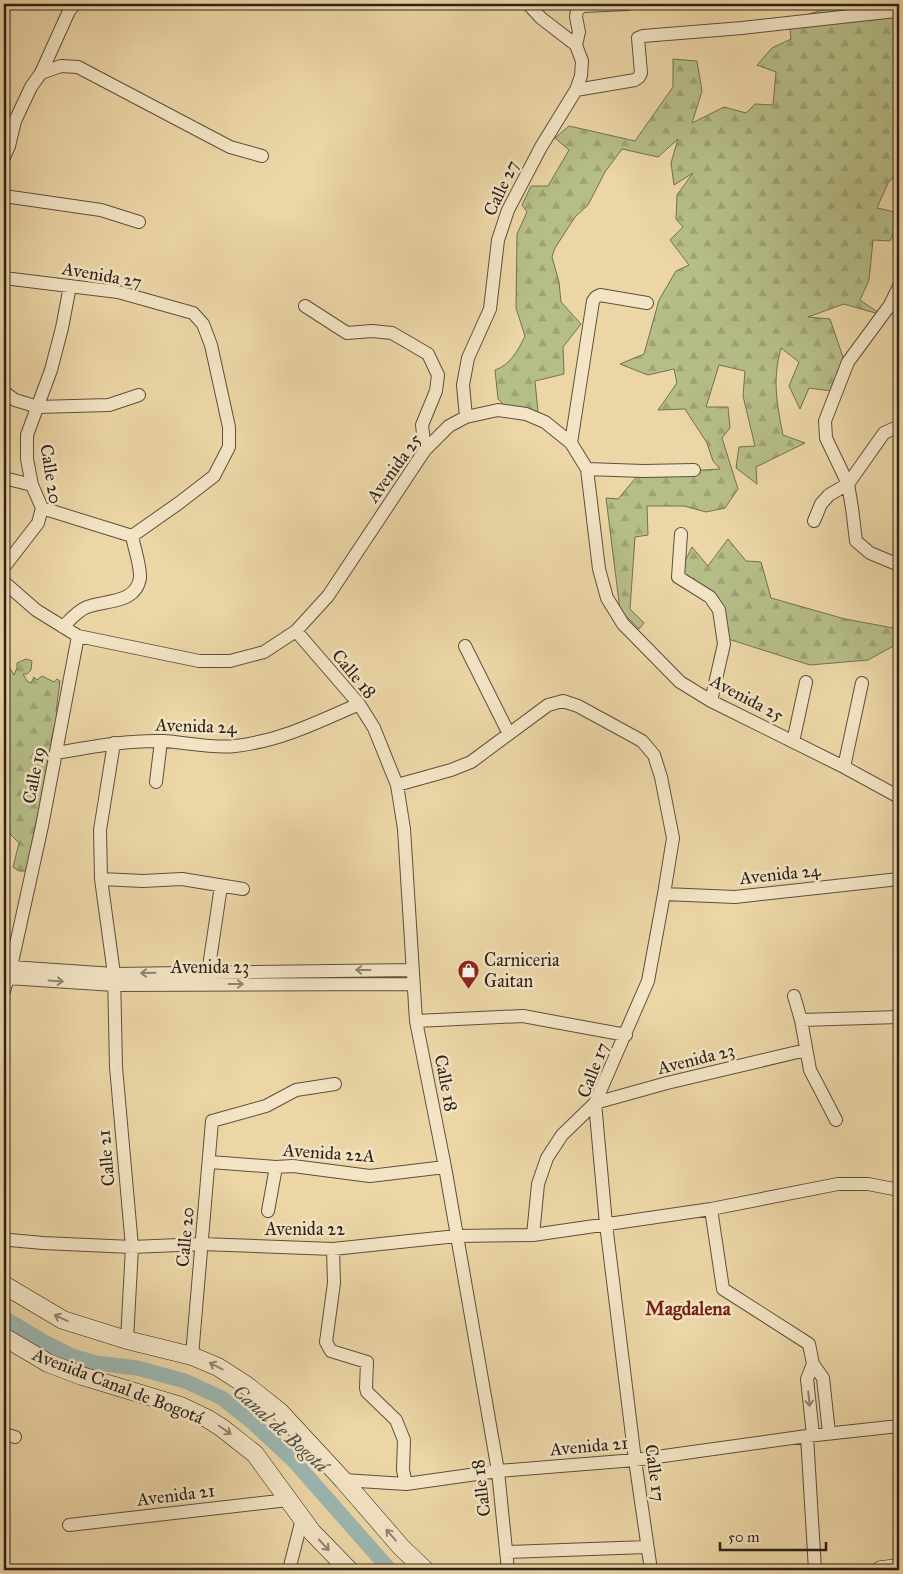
<svg xmlns="http://www.w3.org/2000/svg" width="903" height="1574" viewBox="0 0 903 1574" font-family="'IM FELL Great Primer',serif">
  <style>
    .forest { fill: url(#forest-firs); stroke: #727051 }
    .lines { fill: none; stroke-linecap: round; stroke-linejoin: round }
    .canal { stroke: #9cb7b1; stroke-width: 15 }
    .street-casing { stroke: #5d4f3d; stroke-width: 14 }
    .secondary-casing { stroke: #2d221a; stroke-width: 19 }
    .street { stroke: #f3e4c5; stroke-width: 12 }
    .secondary { stroke: #f3e4c5; stroke-width: 18 }
    .oneway { stroke: #908370 }
    .labels { text-anchor: middle; stroke-width: 5; stroke-linejoin: round; paint-order: stroke }
    .street-label { font-size: 18px; fill: #2d221a; stroke: #f3e4c5 }
    .poi-label { font-size: 18px; fill: #2d221a; stroke: #f3e4c5; text-anchor: start }
    .neighbourhood-label { font-size: 19px; font-weight: bold; fill: #7a1f14; stroke: #f3e4c5 }
    .water-label { font-size: 19px; font-style: italic; fill: #4e4f47; stroke: #f3e4c5 }
  </style>
  <defs>
    <pattern id="forest-firs" width="22" height="20" patternUnits="userSpaceOnUse" patternTransform="scale(1.25)"><rect width="22" height="20" fill="#b6be88"/><path d="M5 1l3.5 6h-7zM16 11l3.5 6h-7z" fill="#9da375"/></pattern>
  </defs>
  <rect width="100%" height="100%" fill="#ecd6a6"/>
  <filter id="stains"><feTurbulence type="fractalNoise" baseFrequency=".004" numOctaves="4"/><feColorMatrix values="0 0 0 0 .2 0 0 0 0 .09 0 0 0 0 .02 0 0 0 .5 -.17"/></filter>
  <radialGradient id="worn" r=".72"><stop offset=".6" stop-color="#630" stop-opacity="0"/><stop offset="1" stop-color="#630" stop-opacity=".3"/></radialGradient>
  <path class="forest" d="M836 4H899V171L888 183 877 208 899 213V219L890 241 873 240 869 280 860 300 882 315 844 304 808 317 830 319 844 360 831 391 809 388 800 409 789 386 799 362 781 348C772 380 777 404 783 435L805 443 756 467 757 484 736 468 739 447 755 446 743 396 745 371 719 365 706 407H728L730 428 722 438 738 489 725 508 706 512 684 506H647L648 535 635 537 630 609 644 623 639 629 620 610 606 498 618 499 639 474 720 469 713 461 707 443 685 409 658 410 677 383 674 369 648 375 620 364 644 354 659 300 676 271 689 265 670 240 683 227 676 219 677 195 693 173 674 185 671 163 678 139 658 157 622 149 605 172 588 205 575 217 555 248 552 257 559 282 561 302 581 324 563 347 564 374 535 381 538 412H511L498 399 495 370C510 365 518 351 525 336L516 308 517 234 527 212 522 205 531 186H548L569 150 555 138 569 126 635 141 673 87V59L697 61 702 91 692 123 724 107 746 113 755 104 773 105 776 72 757 65 772 48 791 39 789 20 836 6Z
    M728 539 746 561 761 562 771 598 845 619 899 629V643L868 660 810 665 725 638 720 600 679 573 692 547 708 566Z
    M4 655 10 658 8 665 14 675 17 668V663L26 659 32 661 31 670 27 674H23L27 681 31 683 34 677 37 680 42 676 54 682 57 679 60 681 56 712 60 713 54 728 51 740 56 749 48 756C49 775 43 791 39 810 34 830 31 851 26 871H19L13 867 19 843 10 834 8 814 4 810Z"/>
  <g class="lines">
    <path class="canal" d="M4 1318 44 1342 72 1356 96 1363 137 1368 185 1381 222 1398 251 1421 293 1460 390 1570"/>
    <defs>
      <path id="street" d="M576 45 579 32 576 17 577 10 583 6 627 4
        M41 73 61 66 78 67 230 147 262 156
        M576 90 635 80 639 77 641 73 638 38 643 36 742 28 896 11
        M4 157 9 146 15 121 31 87 41 73 69 11 75 4
        M4 196 101 210 139 222
        M4 278 118 292 193 313 203 324 211 345 229 427V447L214 476 179 503 132 536C134 547 141 567 140 578 136 604 105 600 87 607 77 611 70 620 63 627
        M899 286 890 305 848 362 825 421 826 438 848 484 852 508 856 541 870 553 899 565
        M305 306 347 333 372 331 392 333 428 354 438 375 436 391 422 425 425 450
        M4 392 15 400 38 407 109 405 139 395
        M466 417 463 385 468 358 490 309 498 240 508 210 541 147 576 90 581 76 582 61 576 45 541 18 528 4
        M571 443 593 301 596 297 600 295 647 303
        M587 469 643 471 694 470
        M4 478 32 485
        M42 508 132 536
        M814 521 821 504 829 495 848 484 884 433 899 426
        M681 534 678 577 710 597 719 610 724 644 711 701
        M4 567 38 523 42 508 32 485 27 459V435L51 370 62 328 70 286
        M4 582 36 610 78 636 199 661H230L264 652 296 631 328 596 425 450 449 426 466 417 498 410 526 414 545 422 571 443 587 469 599 569 607 598 623 624 680 682 711 701 844 767 899 797
        M296 631 359 704 374 728 397 785 404 829 416 1021 445 1167 498 1471 508 1570
        M465 646 509 734
        M793 742 806 682
        M114 743 100 830 101 879 114 974 116 1067 132 1247 127 1340
        M56 753C91 747 127 740 163 741 184 742 215 749 235 746 280 741 318 722 359 704
        M844 767 862 683
        M156 782 161 741
        M397 785 451 770 471 762 548 705 563 701 578 706 642 741 654 755 661 777 673 838 664 894 648 981 595 1103 606 1224 635 1460 651 1570
        M101 879 143 881 182 879 243 889
        M664 894 735 897 899 879
        M11 967 114 974 412 970
        M8 978 114 985 413 984
        M207 980 221 886
        M4 991 11 967 42 826 78 636
        M794 996 801 1020 810 1070 836 1120
        M801 1020 899 1017
        M416 1021 523 1016 626 1035
        M210 1162 276 1167 293 1166 370 1176 445 1167
        M711 1209 723 1289 809 1344 813 1364 823 1378 829 1433
        M268 1211 276 1167
        M533 1235 538 1184 547 1158 562 1135 595 1103 667 1083 806 1050
        M4 1238 10 1240 43 1243 132 1247 202 1244 333 1249 457 1236 533 1235 711 1209 838 1184H868L899 1190
        M333 1249 334 1283 326 1342 331 1351 367 1362 366 1388 367 1392 396 1420 404 1440 403 1470 406 1484
        M192 1356 212 1121 266 1106 296 1090 335 1084
        M4 1434 15 1437
        M813 1435 807 1379 813 1364
        M807 1436 815 1570
        M343 1480 406 1484 498 1471 635 1460 807 1436 899 1426
        M69 1525 288 1500
        M506 1552 647 1547
        M289 1570 302 1519"/>
      <path id="secondary" d="M4 1285 63 1320 127 1340 192 1356 218 1367 246 1385 280 1412 343 1480 401 1547 425 1570
        M4 1337 48 1363 82 1376 181 1406 208 1419 222 1428 255 1454 312 1532 349 1570
        M881 1570 899 1568"/>
    </defs>
    <use href="#street" class="street-casing"/>
    <use href="#secondary" class="secondary-casing"/>
    <use href="#street" class="street"/>
    <use href="#secondary" class="secondary"/>
  </g>
  <defs><path id="oneway-shaft" d="M-6 0H5M1.5-3L5.5 0L1.5 3" fill="none" stroke-width="1.6" stroke-linecap="round" stroke-linejoin="round" transform="scale(1.25)"/></defs>
  <g class="oneway">
    <use href="#oneway-shaft" transform="translate(363 970) rotate(180)"/>
    <use href="#oneway-shaft" transform="translate(148 973) rotate(179)"/>
    <use href="#oneway-shaft" transform="translate(56 981) rotate(4)"/>
    <use href="#oneway-shaft" transform="translate(236 984)"/>
    <use href="#oneway-shaft" transform="translate(61 1318) rotate(-155)"/>
    <use href="#oneway-shaft" transform="translate(216 1366) rotate(-153)"/>
    <use href="#oneway-shaft" transform="translate(809 1399) rotate(84)"/>
    <use href="#oneway-shaft" transform="translate(225 1430) rotate(35)"/>
    <use href="#oneway-shaft" transform="translate(391 1535) rotate(-131)"/>
    <use href="#oneway-shaft" transform="translate(324 1545) rotate(47)"/>
  </g>
  <defs>
    <symbol id="shop-pin" viewBox="-11 -11 22 30"><path d="M0 17L-7.5 6A9.5 9.5 0 1 1 7.5 6Z" fill="#8f2418" stroke="#f3e4c5"/><path d="M-5-2.5h2.3a2.7 3.5 0 0 1 5.4 0H5L5.5 6h-11ZM-1.5-2.5h3a1.5 2.3 0 0 0-3 0Z" fill="#fff"/></symbol>
  </defs>
  <g fill-rule="evenodd">
    <use href="#shop-pin" x="456" y="958" width="25" height="34"/>
  </g>
  <g class="labels">
    <g class="street-label">
      <text transform="translate(501 188) rotate(-65)" y="6">Calle 27</text>
      <text transform="translate(102 275) rotate(10)" y="6">Avenida 27</text>
      <text transform="translate(394 468) rotate(-54)" y="6">Avenida 25</text>
      <text transform="translate(51 474) rotate(81)" y="6">Calle 20</text>
      <text transform="translate(354 674) rotate(50)" y="6">Calle 18</text>
      <text transform="translate(747 698) rotate(28)" y="6">Avenida 25</text>
      <text transform="translate(196 726) rotate(2)" y="6">Avenida 24</text>
      <text transform="translate(34 775) rotate(-79)" y="6">Calle 19</text>
      <text transform="translate(780 874) rotate(-6)" y="6">Avenida 24</text>
      <text x="210" y="973">Avenida 23</text>
      <text transform="translate(696 1059) rotate(-14)" y="6">Avenida 23</text>
      <text transform="translate(593 1070) rotate(-69)" y="6">Calle 17</text>
      <text transform="translate(446 1083) rotate(79)" y="6">Calle 18</text>
      <text transform="translate(329 1153) rotate(4)" y="6">Avenida 22A</text>
      <text transform="translate(106 1158) rotate(-95)" y="6">Calle 21</text>
      <text x="305" y="1235">Avenida 22</text>
      <text transform="translate(185 1237) rotate(-85)" y="6">Calle 20</text>
      <text transform="translate(118 1386) rotate(21)" y="6">Avenida Canal de Bogotá</text>
      <text transform="translate(589 1446) rotate(-5)" y="6">Avenida 21</text>
      <text transform="translate(655 1473) rotate(82)" y="6">Calle 17</text>
      <text transform="translate(481 1488) rotate(-97)" y="6">Calle 18</text>
      <text transform="translate(176 1495) rotate(-7)" y="6">Avenida 21</text>
    </g>
    <g class="poi-label">
      <text x="484" y="966">Carniceria<tspan x="484" dy="21">Gaitan</tspan></text>
    </g>
    <g class="neighbourhood-label">
      <text x="688" y="1315">Magdalena</text>
    </g>
    <g class="water-label">
      <text transform="translate(281 1428) rotate(42)" y="7">Canal de Bogotá</text>
    </g>
  </g>
  <rect width="903" height="1574" fill="none" stroke="#ecd6a6" stroke-width="20"/>
  <rect x="5" y="5" width="893" height="1564" fill="none" stroke="#2d221a" stroke-width="2.5"/>
  <rect x="10" y="10" width="883" height="1554" fill="none" stroke="#2d221a"/>
  <path d="M720 1542v8h106v-8" fill="none" stroke="#2d221a" stroke-width="2.5"/>
  <text x="728" y="1542" font-size="15" fill="#2d221a" stroke="#f3e4c5" stroke-width="4" paint-order="stroke">50 m</text>
  <rect width="100%" height="100%" filter="url(#stains)"/>
  <rect width="100%" height="100%" fill="url(#worn)"/>
</svg>
